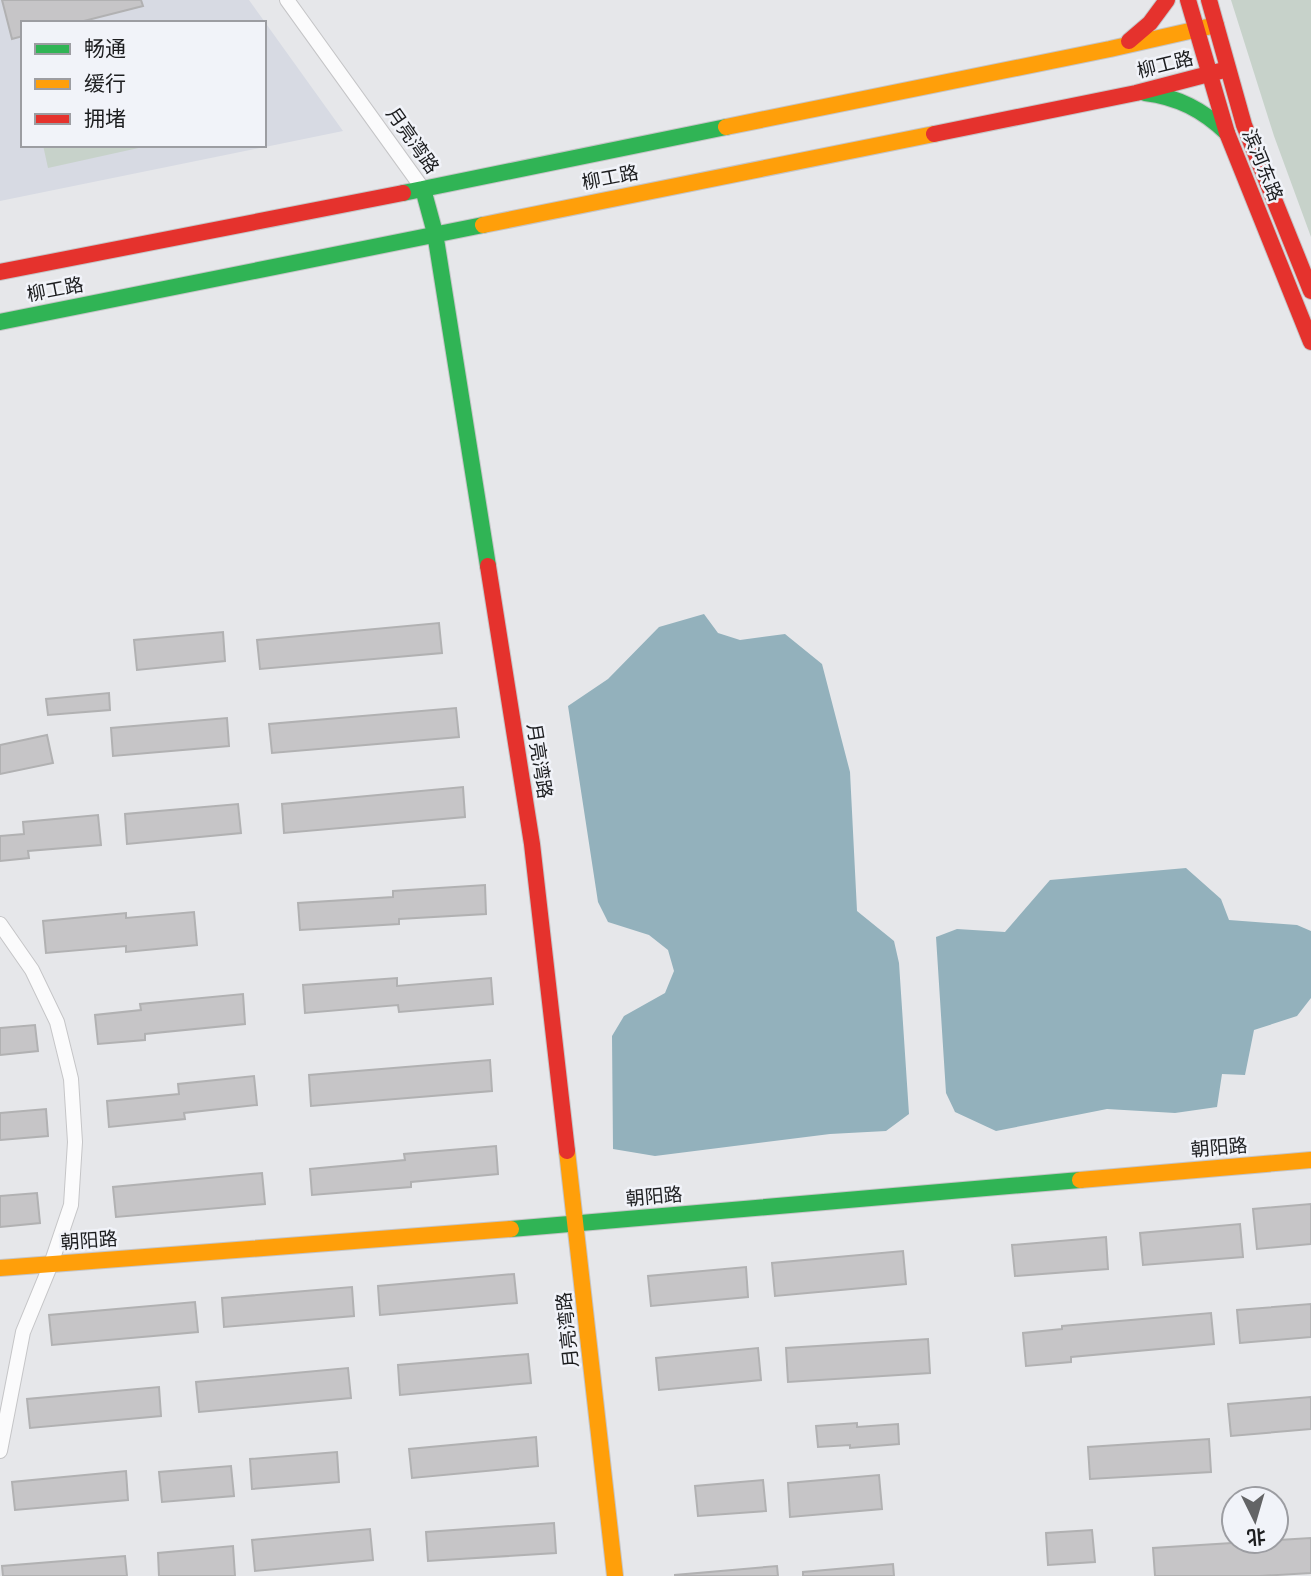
<svg xmlns="http://www.w3.org/2000/svg" width="1311" height="1576" viewBox="0 0 1311 1576" font-family="Ubuntu,'Noto Sans SC',sans-serif">
  <style>
    .built { fill: #d7dae3; fill-rule: evenodd }
    .green { fill: #c7d2ca }
    .water { fill: #93b1bc }
    .building { fill: #c6c5c7; stroke: #b1b1b2; stroke-width: 2 }
    .lines { fill: none; stroke-linecap: round; stroke-linejoin: round }
    .street-casing { stroke: #c5c5c7; stroke-width: 16 }
    .fast-casing { stroke: #c5c5c7; stroke-width: 18 }
    .slow-casing { stroke: #c5c5c7; stroke-width: 18 }
    .jam-casing { stroke: #c5c5c7; stroke-width: 18 }
    .street { stroke: #fbfbfc; stroke-width: 14 }
    .fast { stroke: #30b455; stroke-width: 16 }
    .slow { stroke: #ff9f0a; stroke-width: 16 }
    .jam { stroke: #e5322d; stroke-width: 16 }
    .labels { text-anchor: middle; stroke-width: 5; stroke-linejoin: round; paint-order: stroke }
    .street-label { font-size: 19px; fill: #1c1d1f; stroke: #f1f3f9 }
  </style>
  <rect width="100%" height="100%" fill="#e6e7ea"/>
  <path class="built" d="M0 0H249L343 131 0 201ZM23 23H264V145H23Z"/>
  <path class="green" d="M1231 0H1311V237L1274 136Z
    M43 145H152L48 168Z"/>
  <path class="water" d="M704 614 718 633 740 640 785 634 822 664 850 772 857 911 894 941 899 963 909 1114 886 1131 830 1134 655 1156 613 1149 612 1036 624 1016 665 993 674 971 668 950 649 935 608 922 598 902 568 706 608 679 659 627Z
    M1186 868 1221 899 1229 920 1297 925 1311 931V998L1297 1016 1254 1030 1245 1075 1222 1074 1217 1107 1175 1113 1107 1109 996 1131 955 1112 946 1093 936 937 957 929 1005 932 1050 880Z"/>
  <path class="building" d="M2 0H141L143 6 76 23H23V36L12 39Z
    M439 623 442 653 260 669 257 640Z
    M223 632 225 661 137 670 134 640Z
    M109 693 110 710 48 715 46 699Z
    M456 708 459 737 272 753 269 724Z
    M227 718 229 746 113 756 111 728Z
    M47 735 53 763 0 774V745Z
    M463 787 465 817 284 833 282 804Z
    M238 804 241 833 127 844 125 814Z
    M98 815 101 845 28 851 29 858 0 861V836L24 834 23 822Z
    M485 885 486 914 399 919V924L300 930 298 903 393 897V891Z
    M194 912 197 945 126 952V946L46 953 43 921 126 913V918Z
    M397 978V986L491 978 493 1004 399 1012 398 1005 305 1013 303 985Z
    M243 994 245 1024 145 1034V1040L98 1044 95 1015 141 1010 140 1004Z
    M35 1025 38 1051 0 1055V1028Z
    M490 1060 492 1091 311 1106 309 1075Z
    M254 1076 257 1105 184 1113 185 1119 109 1127 107 1101 179 1094 178 1084Z
    M46 1109 48 1136 0 1140V1113Z
    M496 1146 498 1174 411 1182V1187L312 1195 310 1169 405 1160 404 1154Z
    M262 1173 265 1204 116 1217 113 1187Z
    M37 1193 40 1223 0 1227V1196Z
    M1311 1204V1244L1257 1249 1253 1209Z
    M1240 1224 1243 1257 1143 1265 1140 1233Z
    M1106 1237 1108 1269 1015 1276 1012 1245Z
    M903 1251 906 1284 775 1296 772 1263Z
    M746 1267 748 1297 651 1306 648 1276Z
    M514 1274 517 1303 380 1315 378 1286Z
    M352 1287 354 1316 224 1327 222 1298Z
    M195 1302 198 1332 52 1345 49 1315Z
    M1311 1304V1337L1240 1343 1237 1310Z
    M1211 1313 1214 1344 1071 1357V1362L1026 1366 1023 1333 1062 1329V1326Z
    M928 1339 930 1373 788 1382 786 1348Z
    M758 1348 761 1380 659 1390 656 1358Z
    M528 1354 531 1383 400 1395 398 1365Z
    M348 1368 351 1398 199 1412 196 1382Z
    M159 1387 161 1416 30 1428 27 1399Z
    M1311 1397V1429L1231 1436 1228 1404Z
    M857 1423V1427L898 1424 899 1444 850 1448V1445L818 1447 816 1426Z
    M536 1437 538 1466 412 1478 409 1449Z
    M1209 1439 1211 1472 1090 1479 1088 1447Z
    M337 1452 339 1482 252 1489 250 1459Z
    M231 1466 234 1496 162 1502 159 1472Z
    M126 1471 128 1500 15 1510 12 1482Z
    M879 1475 882 1509 790 1517 788 1483Z
    M763 1480 766 1511 698 1516 695 1486Z
    M554 1523 556 1553 428 1561 426 1532Z
    M370 1529 373 1560 255 1571 252 1540Z
    M1092 1530 1095 1562 1048 1565 1046 1533Z
    M1311 1538V1573L1260 1576H1155L1153 1548Z
    M233 1546 235 1576H159L158 1553Z
    M125 1556 127 1576H3L2 1566Z
    M893 1564 894 1576H803V1572Z
    M777 1566 778 1576H675V1575Z"/>
  <g class="lines">
    <defs>
      <path id="street" d="M287 0 423 189
        M0 924 32 970 57 1022 71 1079 75 1142 71 1205 51 1264 23 1332 0 1451"/>
      <path id="fast" d="M1145 93C1178 97 1203 110 1227 133
        M423 189 435 233 488 566
        M403 193 726 127
        M0 322 483 225
        M511 1229 1080 1180"/>
      <path id="slow" d="M726 127 1110 49 1216 25
        M483 225 934 134
        M567 1151 615 1576
        M1080 1180 1311 1160
        M0 1268 511 1229"/>
      <path id="jam" d="M1188 0 1227 133 1311 342
        M1209 0 1244 125 1311 291
        M1129 41 1150 23 1167 0
        M934 134 1136 93 1228 69
        M0 272 403 193
        M488 566 532 844 567 1151"/>
    </defs>
    <use href="#street" class="street-casing"/>
    <use href="#fast" class="fast-casing"/>
    <use href="#slow" class="slow-casing"/>
    <use href="#jam" class="jam-casing"/>
    <use href="#street" class="street"/>
    <use href="#fast" class="fast"/>
    <use href="#slow" class="slow"/>
    <use href="#jam" class="jam"/>
  </g>
  <g class="labels">
    <g class="street-label">
      <text transform="translate(1165 64) rotate(-14)" y="7">柳工路</text>
      <text transform="translate(413 140) rotate(55)" y="7">月亮湾路</text>
      <text transform="translate(1263 165) rotate(68)" y="7">滨河东路</text>
      <text transform="translate(610 177) rotate(-11)" y="7">柳工路</text>
      <text transform="translate(55 289) rotate(-11)" y="7">柳工路</text>
      <text transform="translate(540 761) rotate(81)" y="7">月亮湾路</text>
      <text transform="translate(1219 1147) rotate(-5)" y="7">朝阳路</text>
      <text transform="translate(654 1196) rotate(-5)" y="7">朝阳路</text>
      <text transform="translate(89 1240) rotate(-4)" y="7">朝阳路</text>
      <text transform="translate(567 1330) rotate(-96)" y="7">月亮湾路</text>
    </g>
  </g>
  <rect x="21" y="21" width="245" height="126" fill="#f1f3f9" stroke="#9c9da2" stroke-width="2"/>
  <rect x="35" y="44" width="35" height="10" fill="#30b455" stroke="#9c9da2" stroke-width="2"/>
  <text x="84" y="56" font-size="21" fill="#1c1d1f">畅通</text>
  <rect x="35" y="79" width="35" height="10" fill="#ff9f0a" stroke="#9c9da2" stroke-width="2"/>
  <text x="84" y="91" font-size="21" fill="#1c1d1f">缓行</text>
  <rect x="35" y="114" width="35" height="10" fill="#e5322d" stroke="#9c9da2" stroke-width="2"/>
  <text x="84" y="126" font-size="21" fill="#1c1d1f">拥堵</text>
  <g transform="translate(1255 1520) rotate(175)"><circle r="33" fill="#f1f3f9" stroke="#9c9da2" stroke-width="2"/>
  <path d="M0-5L12 26L0 18L-12 26Z" fill="#636466"/>
  <text y="-10" font-size="19" font-weight="bold" text-anchor="middle" fill="#1c1d1f">北</text>
  </g>
</svg>
